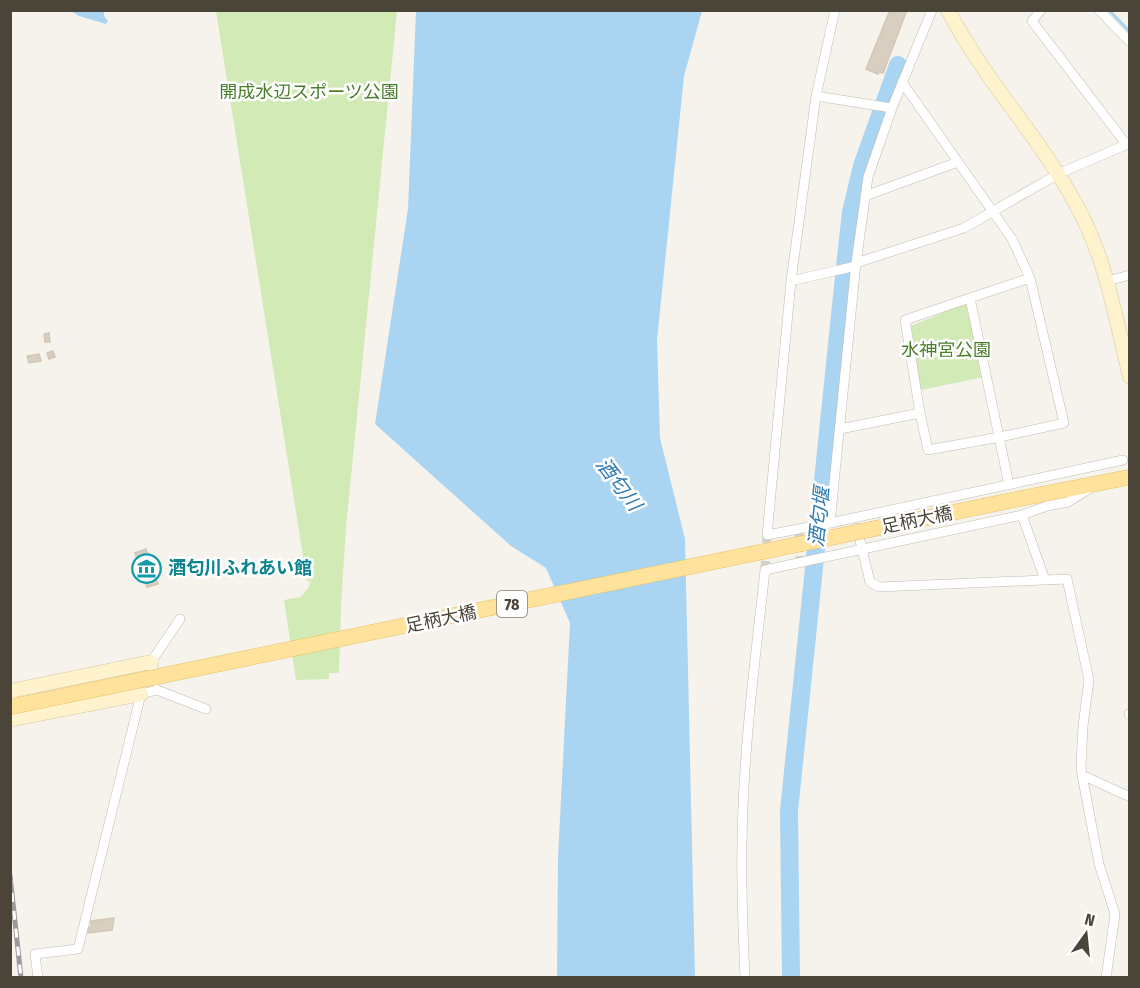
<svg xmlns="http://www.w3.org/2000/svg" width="1140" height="988" viewBox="0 0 1140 988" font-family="'Fira Sans Condensed','Noto Sans JP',sans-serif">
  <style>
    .green { fill: #d2eab5 }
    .water { fill: #a9d4f2 }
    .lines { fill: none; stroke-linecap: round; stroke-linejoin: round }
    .stream { stroke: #a9d4f2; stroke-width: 3 }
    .river { stroke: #a9d4f2; stroke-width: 18 }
    .building { fill: #d8cfc1; stroke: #d3c7b4; stroke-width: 1.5 }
    .street-tunnel { stroke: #d4d0c8; stroke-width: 9; stroke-dasharray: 9 4.5; stroke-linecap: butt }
    .street-casing { stroke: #c2bbae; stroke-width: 10 }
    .secondary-casing { stroke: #d6c79b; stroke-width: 15 }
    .primary-casing { stroke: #e6c16a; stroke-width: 16 }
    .street { stroke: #fff; stroke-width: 9 }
    .secondary { stroke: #fff3cd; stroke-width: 14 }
    .primary { stroke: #ffe39c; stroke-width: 15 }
    .rail-casing { stroke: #9a9a9a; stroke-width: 5 }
    .rail { stroke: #fff; stroke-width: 3; stroke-dasharray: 9; stroke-linecap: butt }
    .primary-bridge-casing { stroke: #e6c16a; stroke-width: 16; stroke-linecap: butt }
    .primary-bridge { stroke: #ffe39c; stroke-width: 15 }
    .labels { text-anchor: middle; stroke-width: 5; stroke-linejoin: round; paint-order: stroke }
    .shield { fill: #fff; stroke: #817c74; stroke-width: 1.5 }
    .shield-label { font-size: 16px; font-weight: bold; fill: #4b4439 }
    .park-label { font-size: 18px; fill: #4a7f2a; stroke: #fff }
    .street-label { font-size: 18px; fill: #4b4439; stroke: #fff }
    .culture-label { font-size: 18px; font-weight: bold; fill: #0d838f; stroke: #fff; text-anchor: start }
    .water-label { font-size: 20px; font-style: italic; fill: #2e7ab2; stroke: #fff }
  </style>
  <rect width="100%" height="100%" fill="#f6f3ec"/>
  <path class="green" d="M216 11H397L346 528 341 606 339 673H329V679L296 680 284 600 301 597 309 587 310 581H307Z
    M966 303 984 377 921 390 911 326Z"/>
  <path class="water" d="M71 11H104V16L108 21 106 24 79 16Z
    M416 11H702L684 76 657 340 660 438 685 539 695 977H557L558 858 570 623 546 568 511 546 375 424 408 209Z"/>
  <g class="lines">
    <path class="stream" d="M1109 10 1130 32"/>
    <path class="river" d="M791 978 789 811 846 257 851 212 862 166 898 65"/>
  </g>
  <path class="building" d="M890 10H907L883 73 879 72 878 74 866 69Z
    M49 333 50 342H45L44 334Z
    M53 351 55 357 49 359 47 353Z
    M39 354 41 361 29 363 27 356Z
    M146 549 158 584 147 587 135 553Z
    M114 918 112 930 88 933V928L91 927V921Z"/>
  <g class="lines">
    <path class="street-tunnel" d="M799 529 800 561
      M765 570 767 535"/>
    <defs>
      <path id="street" d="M932 10 892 108 868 177 856 263 830 523 1123 460
        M1041 10 1032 21 1126 144
        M1099 10 1130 42
        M902 82 1012 239 1030 278 1064 423 1000 437 928 450 920 413 905 320 970 298 1009 485
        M816 96 892 108
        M865 196 958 162
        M856 263 964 228 1058 174 1130 143
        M791 281 856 266
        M1107 281 1130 275
        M970 298 1030 278
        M840 429 920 413
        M1022 515 1045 580
        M830 523 767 535 791 281 816 96 835 10
        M857 528 870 582 879 587 1067 579 1089 680 1083 726 1081 765 1082 775 1130 797
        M156 682 151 662 180 619
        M1129 714H1130
        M1082 775 1099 864 1115 914 1106 978
        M38 978 35 954 78 949 141 694 157 690 206 709
        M745 978C743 933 741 889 742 844 743 752 755 661 765 570L1022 515 1047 506 1068 502 1089 489"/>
      <path id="secondary" d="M948 10C985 82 1043 140 1080 212 1107 263 1116 321 1130 377
        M10 691 151 662
        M10 698 14 719 141 694"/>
      <path id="primary" d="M1013 500 1130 477"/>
    </defs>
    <use href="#street" class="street-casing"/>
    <use href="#secondary" class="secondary-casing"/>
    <use href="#primary" class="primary-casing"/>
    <use href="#street" class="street"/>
    <use href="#secondary" class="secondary"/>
    <use href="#primary" class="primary"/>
    <defs>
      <path id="rail" d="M10 875 21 978"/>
    </defs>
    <use href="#rail" class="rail-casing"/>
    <use href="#rail" class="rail"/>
    <defs>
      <path id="primary-bridge" d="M10 707 1013 500"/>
    </defs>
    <use href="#primary-bridge" class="primary-bridge-casing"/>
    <use href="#primary-bridge" class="primary-bridge"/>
  </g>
  <defs>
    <symbol id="museum-ring" viewBox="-11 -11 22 22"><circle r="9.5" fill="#fff" stroke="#0f9aa8" stroke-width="1.5"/><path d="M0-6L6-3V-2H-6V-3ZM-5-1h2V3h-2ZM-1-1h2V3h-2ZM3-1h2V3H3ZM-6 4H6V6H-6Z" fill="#0f9aa8"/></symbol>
  </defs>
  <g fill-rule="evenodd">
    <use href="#museum-ring" x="130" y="552" width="33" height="33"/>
  </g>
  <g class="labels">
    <rect class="shield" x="497" y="591" width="30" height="26" rx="4.5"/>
    <g class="shield-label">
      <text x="512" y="610">78</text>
    </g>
    <g class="park-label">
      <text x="309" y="98">開成水辺スポーツ公園</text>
      <text x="946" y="356">水神宮公園</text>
    </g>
    <g class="street-label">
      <text transform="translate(917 520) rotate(-12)" y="6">足柄大橋</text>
      <text transform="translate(441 619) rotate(-12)" y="6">足柄大橋</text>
    </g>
    <g class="culture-label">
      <text x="168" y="574">酒匂川ふれあい館</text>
    </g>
    <g class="water-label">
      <text transform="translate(619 484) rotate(53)" y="7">酒匂川</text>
      <text transform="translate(819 517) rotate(-84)" y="7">酒匂堰</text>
    </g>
  </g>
  <rect width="1140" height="988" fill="none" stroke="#4b4439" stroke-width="24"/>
  <g transform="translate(1086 934) rotate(15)" stroke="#ffffff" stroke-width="4.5" paint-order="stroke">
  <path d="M0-4.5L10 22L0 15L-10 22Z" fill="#4b4439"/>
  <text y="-9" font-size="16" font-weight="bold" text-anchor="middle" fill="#4b4439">N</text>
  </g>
</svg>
